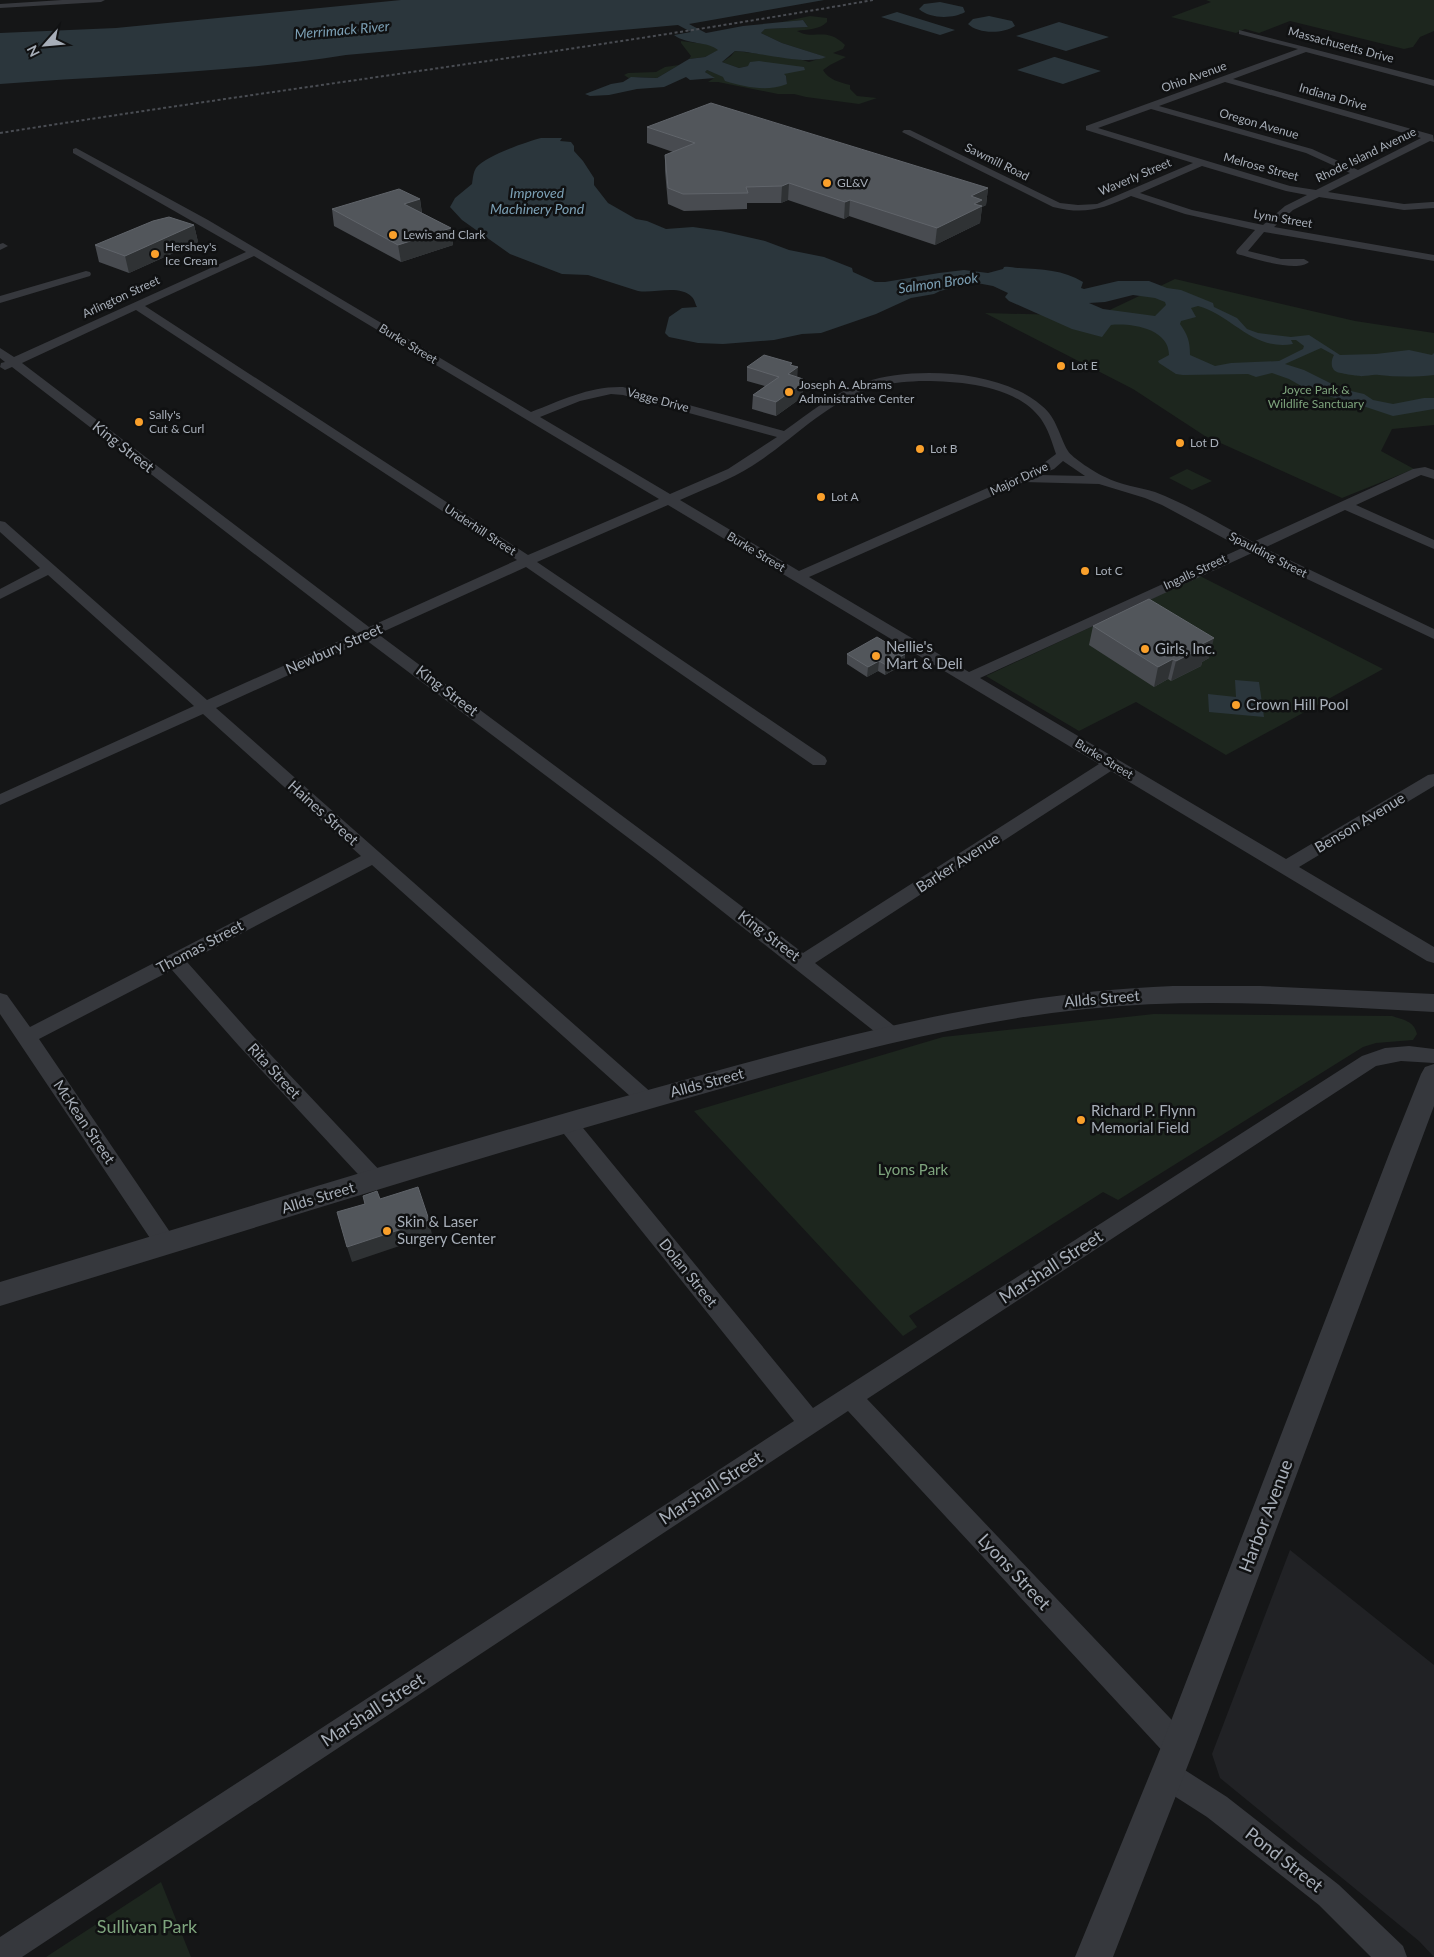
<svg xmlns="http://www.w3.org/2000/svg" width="1434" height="1957" viewBox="0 0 1434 1957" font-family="Lato,sans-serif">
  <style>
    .built { fill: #212225 }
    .green { fill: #1d261e }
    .water { fill: #2b363c; fill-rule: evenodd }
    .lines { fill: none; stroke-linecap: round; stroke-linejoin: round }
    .minor { fill: #36383d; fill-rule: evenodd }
    .tertiary { fill: #36383d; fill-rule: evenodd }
    .rail { stroke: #494c52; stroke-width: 2; stroke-dasharray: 3 2.5; stroke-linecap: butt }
    .wall { fill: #484b50 }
    .shaded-wall { fill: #2f3234 }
    .building { fill: #52565b; stroke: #60646a }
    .poi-dot { fill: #faa02b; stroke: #101112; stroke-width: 2 }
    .labels { text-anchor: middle; stroke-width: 5; stroke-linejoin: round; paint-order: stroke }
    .far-street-label { font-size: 12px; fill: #a7aeb8; stroke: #101112 }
    .far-poi-label { font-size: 12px; fill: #a7aeb8; stroke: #101112; text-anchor: start }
    .far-park-label { font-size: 12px; fill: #7ea47d; stroke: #101112 }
    .far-water-label { font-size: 14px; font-style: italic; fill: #7ca0b5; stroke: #101112 }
    .street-label { font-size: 15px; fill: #a7aeb8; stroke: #101112 }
    .poi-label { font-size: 15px; fill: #a7aeb8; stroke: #101112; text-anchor: start }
    .park-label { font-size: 15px; fill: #7ea47d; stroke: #101112 }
    .near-street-label { font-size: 18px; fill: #a7aeb8; stroke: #101112 }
    .near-park-label { font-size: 18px; fill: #7ea47d; stroke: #101112 }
  </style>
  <rect width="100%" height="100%" fill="#151617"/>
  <path class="built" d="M1290 1550 1434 1665V1957L1419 1941 1220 1778 1212 1754Z"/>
  <path class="green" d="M1206 0H1434V31L1420 37 1413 47 1404 49 1290 21 1259 33 1245 29 1236 33 1171 17 1211 2Z
    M810 16 827 18V22C820 30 807 29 797 31 816 41 825 26 845 45L843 49 833 53 846 57 830 65 823 70C829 80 839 82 850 85V89L857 96 877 98 859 104 806 97 794 94H778L718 82H708L714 78 705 72 707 70 724 77 787 84 786 76 748 66 739 68 722 62 731 56 735 51 796 58 809 62 825 57 782 43 761 33 765 29 808 27 803 20 782 22Z
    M681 41 714 45 719 50 705 57 689 59 691 56 681 43Z
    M679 65 657 78 638 77 630 79 624 75 628 73 656 72 665 67Z
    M1175 279 1355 321 1434 333V425L1392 429 1381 451 1414 469 1342 498 1205 436 1133 389 985 313 1097 316Z
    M1187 469 1212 481 1192 490 1169 478Z
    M1200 576 1383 669 1226 755 1136 702 1079 731 986 676Z
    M1154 1014 1392 1016C1404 1020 1414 1021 1417 1034L1413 1040 1376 1043 1363 1047 1118 1200 1103 1192 909 1316 917 1327 903 1336 694 1111 943 1037Z
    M161 1882 191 1957H46Z"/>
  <path class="water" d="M401 0H824L689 24 706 33 743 26 803 20 808 27 765 29 761 33 782 43 826 57C807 66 759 52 735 51L722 62 739 68 748 66 750 62 759 61 804 67 805 70 784 74 786 76 787 84C766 92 746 87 725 81L723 77 707 70 705 72 715 78 690 80 686 77 664 87 637 89 609 95 590 96 585 94 611 84 623 82 631 77 657 78 689 59 705 57 718 50C708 41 687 45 674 35L691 32 678 25 346 55C232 73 115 75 0 84V33L116 28Z
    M940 2 963 7 965 12C953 19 930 19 919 9L924 4Z
    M897 12 955 30 940 35 881 17Z
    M989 16 1012 21 1015 26C1003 34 978 34 968 24L973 19Z
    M1059 22 1109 37 1066 51 1016 36Z
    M1054 57H1055L1101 71 1063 84 1017 70Z
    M541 138H562L560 141 571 142 574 146V151L583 161 594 178V185L608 203 636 219 647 221 666 229 693 227 721 231 765 241 789 250 824 257 852 268 853 272 875 282H885L939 273 964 270 988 273 1003 269 1004 267C1009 266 1014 268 1019 268 1041 269 1064 270 1083 282L1081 288 1084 289 1118 281H1149L1167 288 1181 290 1213 303 1214 307 1237 318 1247 329 1258 333 1291 337 1309 335 1340 355 1376 354 1409 350 1432 355 1434 353V375C1415 377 1397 377 1379 375 1373 374 1368 376 1363 376 1361 377 1339 373 1337 372 1330 369 1331 360 1334 355L1321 348 1285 364 1304 370 1342 389 1364 394 1373 400 1393 404 1424 398H1434V409L1393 416 1354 403 1312 392 1289 379 1272 373 1256 377 1248 374 1183 375 1176 374 1159 363 1158 361 1169 355C1169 328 1130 323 1111 325L1102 337 1072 329 1009 301 1005 297 1008 293 993 286 977 283 969 284 940 291 934 294 911 298 876 314 821 333 802 334 774 340 723 344 698 343 669 337 665 333 669 317 682 308 697 307C695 304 695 300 692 297 679 284 654 294 638 291L588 275 562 274 510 254 462 220 450 207 455 198 472 184C473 178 473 173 476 168 485 156 526 142 541 138ZM1133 295 1155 298 1165 302 1166 305 1155 316 1103 309 1089 303 1105 302ZM1198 306C1232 315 1252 351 1293 344L1291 340H1296L1304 346 1303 349 1279 361 1231 363 1215 366 1190 355C1190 342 1188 335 1180 324L1181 321 1196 317 1191 308Z
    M1235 680 1259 682 1264 717 1209 712 1208 694 1236 697Z"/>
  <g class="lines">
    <path class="minor" d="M62 0H105L101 2 0 8V4Z
      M1239 30 1434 80V86L1306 52 1233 79 1433 135 1434 142 1430 141 1328 192 1404 204 1432 202H1434V208L1404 210 1319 197 1293 210 1274 227 1434 255V261L1264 232 1248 251 1281 259H1304L1309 262C1297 273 1253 258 1237 254L1236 252 1237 250 1255 230 1185 214 1131 196C1102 209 1085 215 1053 207L902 132 904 130H910L1060 203 1078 205 1097 204 1193 163 1086 130V126L1298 49 1239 34ZM1225 82 1421 138 1358 170 1312 149 1159 106ZM1151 109 1306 153 1350 173 1316 190 1290 186 1098 128ZM1202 166 1286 191 1307 195 1285 206 1263 225 1192 210 1140 193Z
      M76 148 208 220 531 412C562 400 590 386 623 387L784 431C809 413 835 392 865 382 915 366 1001 370 1042 406 1057 418 1059 436 1068 451 1071 457 1097 474 1105 477 1120 485 1139 487 1155 492 1189 505 1221 525 1253 542L1413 469 1425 467 1434 470V479L1421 475 1356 505 1434 540V549L1345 510 1264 548 1434 629V639L1252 553 980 678 1286 859 1428 775 1434 774V786L1299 867 1434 947V963L1427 961 1111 771 815 963 898 1029 901 1034 898 1039 891 1041 884 1039 655 858 366 640 216 708 654 1095 657 1100 654 1105 647 1108 640 1105 372 865 187 962 253 1036 383 1174 387 1180 383 1186 376 1188 369 1186 239 1046 172 970 39 1039 174 1238 177 1244 174 1250 166 1253 158 1250 0 1014V993L7 995 30 1027 361 856 203 714 0 805V794L194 706 48 575 0 599V589L40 568 0 532V521L5 522 207 700 357 633 12 367 5 370 0 367 1 363 5 362 0 358V348L14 357 246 252 73 153V149ZM254 256 659 499 528 555 145 306ZM136 310 517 560 369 627 22 363ZM919 381C958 381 1015 384 1041 419 1048 429 1052 442 1056 454L1044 463 799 571 680 500C704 489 730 480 752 466 792 441 827 401 873 388 888 383 903 382 919 381ZM611 394 623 395 777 437 728 469 670 494 540 417 580 401ZM1063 461 1085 476 1039 475 1054 469ZM1024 482 1099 484 1145 498 1162 505 1242 548 969 672 809 577ZM668 505 1099 764 803 953 668 850 378 634 526 567 813 765H825L827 761 825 757 537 562Z
      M3 243 8 246 0 250V244Z
      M86 271 90 272 91 274 90 276 0 303V296Z
      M1409 1046 1434 1049V1063L1401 1061 1376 1066 867 1399 1188 1737 1192 1747 1188 1757 1178 1761 1168 1757 848 1411 22 1957H0V1937L794 1421 560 1129 557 1123 560 1117 567 1115 574 1117 813 1408 1362 1056 1385 1048Z
      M1167 1761 1177 1765 1227 1797 1339 1885 1403 1946 1407 1957H1371L1319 1905 1207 1817 1157 1785 1153 1775 1157 1765Z"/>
    <path class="tertiary" d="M1173 986H1260L1434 994V1012C1318 1006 1202 997 1086 1009 941 1024 800 1066 660 1106 439 1169 220 1239 0 1306V1282C216 1217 431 1150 648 1090 823 1041 991 993 1173 986Z
      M1434 1064V1106L1195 1747 1113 1957H1075L1161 1747 1391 1149 1421 1074 1425 1067Z"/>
    <path class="rail" d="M0 133C291 87 583 51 873 0"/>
  </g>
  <path class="wall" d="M647 127 988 188 986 205 982 207 980 223 935 245 849 216 844 219 788 200 781 203H747V209L684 211 668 204 665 171V155L673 152 647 143Z
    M420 199 422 213 451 228 453 245 401 262 334 226 332 209Z
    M194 225 198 242 129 273 99 262 95 245Z
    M791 365 797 377 803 393 801 394V398L776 416 752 409 753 395 765 386 747 381V367Z
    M1093 626 1209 658 1202 662 1201 666 1171 681 1168 679 1154 687 1089 645Z
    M847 654H905L904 664 885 675 878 671 867 677 847 664Z"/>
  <path class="shaded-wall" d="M789 183 788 200 781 203 782 186Z
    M988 188 986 205 982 207 980 223 935 245 937 228 971 196Z
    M420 199 422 216 404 204Z
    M850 200 849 216 844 219 845 202Z
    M194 225 198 242 129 273 125 256Z
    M451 228 453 245 401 262 398 245Z
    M792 363 791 372 798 367 797 381 788 388 790 365Z
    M803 379V393L801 394V398L776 416V402L798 383Z
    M1214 638 1209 658 1202 662 1201 666 1171 681 1176 661 1202 644Z
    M905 654 904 664 885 675 886 665Z
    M1173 659 1168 679 1154 687 1158 667Z
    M879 661 878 671 867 677 868 667Z
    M429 1220 432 1235 352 1262 347 1247Z"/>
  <path class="building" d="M711 103 988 188 971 196 982 200 974 204 982 206 937 228 850 200 845 202 789 183 782 186 746 187 748 193 683 194 668 188 665 155 695 143 647 127Z
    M399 189 420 199 404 204 451 228 398 245 332 209Z
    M169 217 194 225 125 256 95 245 153 221Z
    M764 355 792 363 790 365 798 367 788 374 803 379 798 383 801 384 776 402 753 395 779 377 747 367Z
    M1149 599 1214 638 1202 644 1206 646 1176 661 1173 659 1158 667 1093 626Z
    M877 637 905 654 886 665 879 661 868 667 847 654Z
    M418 1187 429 1220 347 1247 337 1212 365 1204 363 1196 377 1191 380 1199Z"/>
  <g class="poi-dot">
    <circle cx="827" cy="183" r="5"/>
    <circle cx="393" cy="235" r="5"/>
    <circle cx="155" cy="254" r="5"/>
    <circle cx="1061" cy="366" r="5"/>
    <circle cx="789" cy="392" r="5"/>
    <circle cx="139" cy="422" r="5"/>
    <circle cx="1180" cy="443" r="5"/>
    <circle cx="920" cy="449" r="5"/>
    <circle cx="821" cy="497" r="5"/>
    <circle cx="1085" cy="571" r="5"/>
    <circle cx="1145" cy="649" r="5"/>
    <circle cx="876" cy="656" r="5"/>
    <circle cx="1236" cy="705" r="5"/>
    <circle cx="1081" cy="1120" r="5"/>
    <circle cx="387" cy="1231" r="5"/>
  </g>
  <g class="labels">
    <g class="far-street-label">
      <text transform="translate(1341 45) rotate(15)" y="4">Massachusetts Drive</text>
      <text transform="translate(1194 77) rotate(-20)" y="4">Ohio Avenue</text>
      <text transform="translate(1333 97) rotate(16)" y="4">Indiana Drive</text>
      <text transform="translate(1259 124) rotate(16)" y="4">Oregon Avenue</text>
      <text transform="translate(1366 155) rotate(-26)" y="4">Rhode Island Avenue</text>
      <text transform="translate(997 162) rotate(26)" y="4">Sawmill Road</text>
      <text transform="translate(1261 167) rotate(15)" y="4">Melrose Street</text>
      <text transform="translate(1135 177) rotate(-23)" y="4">Waverly Street</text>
      <text transform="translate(1283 219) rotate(10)" y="4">Lynn Street</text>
      <text transform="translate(121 297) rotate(-25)" y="4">Arlington Street</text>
      <text transform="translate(408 344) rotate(31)" y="4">Burke Street</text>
      <text transform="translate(658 400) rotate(15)" y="4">Vagge Drive</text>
      <text transform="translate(1019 479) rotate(-25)" y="4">Major Drive</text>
      <text transform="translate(480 530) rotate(33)" y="4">Underhill Street</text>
      <text transform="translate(756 552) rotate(31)" y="4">Burke Street</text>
      <text transform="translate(1268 555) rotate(27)" y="4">Spaulding Street</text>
      <text transform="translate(1195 572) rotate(-25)" y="4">Ingalls Street</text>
      <text transform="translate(1104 759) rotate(31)" y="4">Burke Street</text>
    </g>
    <g class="far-poi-label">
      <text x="837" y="187">GL&amp;V</text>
      <text x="403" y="239">Lewis and Clark</text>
      <text x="165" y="251">Hershey's<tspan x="165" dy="14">Ice Cream</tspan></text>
      <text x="1071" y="370">Lot E</text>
      <text x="799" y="389">Joseph A. Abrams<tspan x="799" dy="14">Administrative Center</tspan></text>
      <text x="149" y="419">Sally's<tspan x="149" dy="14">Cut &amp; Curl</tspan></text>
      <text x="1190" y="447">Lot D</text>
      <text x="930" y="453">Lot B</text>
      <text x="831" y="501">Lot A</text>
      <text x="1095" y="575">Lot C</text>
    </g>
    <g class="far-park-label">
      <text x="1316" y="394">Joyce Park &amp;<tspan x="1316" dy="14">Wildlife Sanctuary</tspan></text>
    </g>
    <g class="far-water-label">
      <text transform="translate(342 30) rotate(-5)" y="5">Merrimack River</text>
      <text x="537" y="198">Improved<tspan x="537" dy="16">Machinery Pond</tspan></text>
      <text transform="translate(938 283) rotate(-8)" y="5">Salmon Brook</text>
    </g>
    <g class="street-label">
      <text transform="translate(123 447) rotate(38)" y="5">King Street</text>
      <text transform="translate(334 649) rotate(-24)" y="5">Newbury Street</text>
      <text transform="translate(447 691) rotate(37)" y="5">King Street</text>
      <text transform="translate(323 813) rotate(42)" y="5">Haines Street</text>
      <text transform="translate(1360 823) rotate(-31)" y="5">Benson Avenue</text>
      <text transform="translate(958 863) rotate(-33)" y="5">Barker Avenue</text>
      <text transform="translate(769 936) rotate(37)" y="5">King Street</text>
      <text transform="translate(200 947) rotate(-28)" y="5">Thomas Street</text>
      <text transform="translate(1102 999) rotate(-5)" y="5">Allds Street</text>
      <text transform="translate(274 1071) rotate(47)" y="5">Rita Street</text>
      <text transform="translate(707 1083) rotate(-15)" y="5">Allds Street</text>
      <text transform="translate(84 1122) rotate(56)" y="5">McKean Street</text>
      <text transform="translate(318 1198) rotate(-17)" y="5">Allds Street</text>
      <text transform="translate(688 1273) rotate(51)" y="5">Dolan Street</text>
    </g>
    <g class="poi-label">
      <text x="886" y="652">Nellie's<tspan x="886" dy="17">Mart &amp; Deli</tspan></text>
      <text x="1155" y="654">Girls, Inc.</text>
      <text x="1246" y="710">Crown Hill Pool</text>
      <text x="1091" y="1116">Richard P. Flynn<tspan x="1091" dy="17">Memorial Field</tspan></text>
      <text x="397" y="1227">Skin &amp; Laser<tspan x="397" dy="17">Surgery Center</tspan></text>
    </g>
    <g class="park-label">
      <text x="913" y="1175">Lyons Park</text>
    </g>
    <g class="near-street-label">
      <text transform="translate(1051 1267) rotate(-33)" y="6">Marshall Street</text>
      <text transform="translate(711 1488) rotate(-33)" y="6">Marshall Street</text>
      <text transform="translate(1266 1516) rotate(-69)" y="6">Harbor Avenue</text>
      <text transform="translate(1014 1572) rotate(47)" y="6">Lyons Street</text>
      <text transform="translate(373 1710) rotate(-33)" y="6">Marshall Street</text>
      <text transform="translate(1284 1860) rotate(38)" y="6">Pond Street</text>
    </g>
    <g class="near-park-label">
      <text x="147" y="1933">Sullivan Park</text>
    </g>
  </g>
  <g transform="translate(45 45) rotate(243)" stroke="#101112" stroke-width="4" paint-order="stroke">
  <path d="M0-4L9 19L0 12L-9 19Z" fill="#a7aeb8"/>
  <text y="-8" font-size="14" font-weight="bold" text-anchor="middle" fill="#a7aeb8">N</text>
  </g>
</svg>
